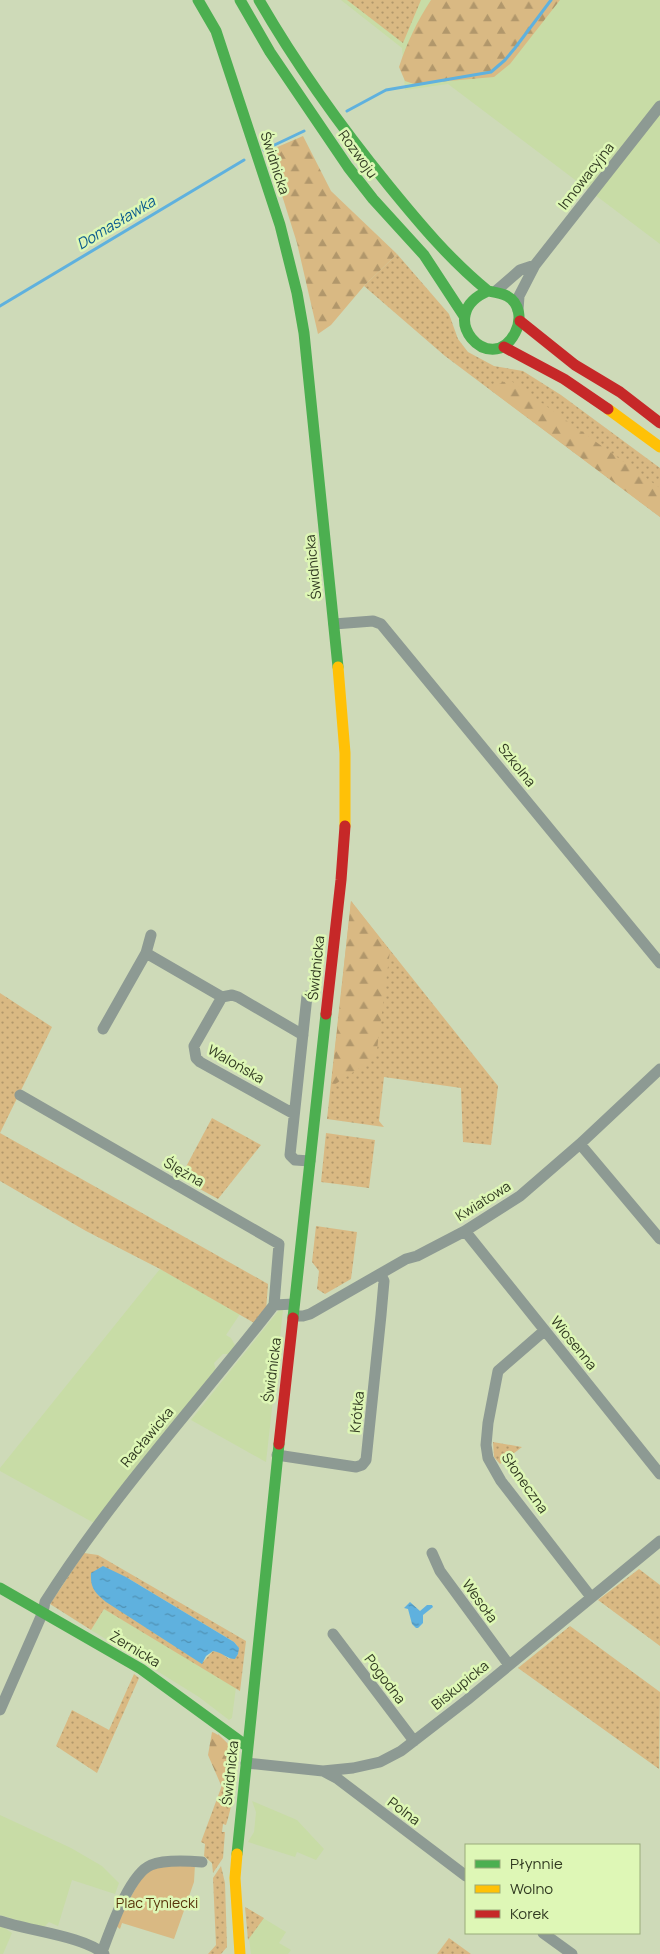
<svg xmlns="http://www.w3.org/2000/svg" width="660" height="1954" viewBox="0 0 660 1954" font-family="Manrope,sans-serif">
  <style>
    .built { fill: #c8dca6 }
    .grass { fill: url(#grass-dots); fill-rule: evenodd }
    .forest { fill: url(#forest-firs) }
    .park { fill: #d9b983 }
    .water { fill: url(#water-ripples) }
    .lines { fill: none; stroke-linecap: round; stroke-linejoin: round }
    .stream { stroke: #5fb1de; stroke-width: 3 }
    .street { stroke: #8d9a93; stroke-width: 11 }
    .fast { stroke: #4caf50; stroke-width: 11 }
    .slow { stroke: #ffc107; stroke-width: 11 }
    .jam { stroke: #c62828; stroke-width: 11 }
    .labels { text-anchor: middle; stroke-width: 5; stroke-linejoin: round; paint-order: stroke }
    .street-label { font-size: 14px; fill: #313a21; stroke: #def7b6 }
    .park-label { font-size: 14px; fill: #563309; stroke: #def7b6 }
    .water-label { font-size: 15px; font-style: italic; fill: #095a8e; stroke: #def7b6 }
  </style>
  <defs>
    <pattern id="grass-dots" width="8" height="8" patternUnits="userSpaceOnUse" patternTransform="scale(1.25)"><rect width="8" height="8" fill="#d9b983"/><path d="M2 2h.1M6 6h.1" fill="none" stroke="#b1976b" stroke-width="1.8" stroke-linecap="round"/></pattern>
    <pattern id="forest-firs" width="22" height="20" patternUnits="userSpaceOnUse" patternTransform="scale(1.25)"><rect width="22" height="20" fill="#d9b983"/><path d="M5 1l3.5 6h-7zM16 11l3.5 6h-7z" fill="#b1976b"/></pattern>
    <pattern id="water-ripples" width="26" height="14" patternUnits="userSpaceOnUse" patternTransform="scale(1.25)"><rect width="26" height="14" fill="#5fb1de"/><path d="M2 4q2-2 4 0t4 0M15 11q2-2 4 0t4 0" fill="none" stroke="#4f91b4"/></pattern>
  </defs>
  <rect width="100%" height="100%" fill="#cedab8"/>
  <path class="built" d="M341 0H660V244L448 84 405 90 402 48Z
    M160 1269 240 1314 226 1335 231 1338 236 1347 230 1354H223L214 1363 216 1371 94 1523 0 1471V1468Z
    M279 1310H283L266 1462 191 1420Z
    M104 1609 236 1687 232 1718 229 1720 199 1697 91 1630Z
    M252 1801 297 1820 324 1849 316 1860 297 1852 295 1857 248 1842 254 1832 256 1812Z
    M0 1815 71 1848 102 1866 119 1883 115 1894 72 1880 58 1926 49 1922 43 1928 0 1915Z
    M245 1907 286 1932 279 1943 291 1950 288 1954H251Z
    M0 1925 12 1933 3 1954H0Z"/>
  <path class="grass" d="M347 0H421L403 43Z
    M397 254 449 314 458 339 468 352 494 366 523 371 561 395 660 468V517L445 356 364 286Z
    M351 901 498 1086 491 1145 463 1142 461 1088 384 1077 379 1121 384 1127 327 1119Z
    M0 993 52 1027 0 1133 268 1284 266 1311 256 1324 160 1269 86 1231 0 1181Z
    M212 1118 261 1145 218 1199 180 1178Z
    M326 1133 375 1140 369 1188 321 1182Z
    M316 1226 357 1232 351 1279 325 1294 317 1289 319 1271 312 1262Z
    M493 1442 522 1447 500 1464 494 1457Z
    M84 1553 98 1555 246 1641 240 1691 104 1609 91 1630 50 1604ZM126 1577 234 1642 239 1648 229 1659 220 1652 213 1651 202 1663Z
    M639 1569 660 1585V1646L598 1600Z
    M570 1626 660 1692 659 1769 518 1668Z
    M134 1674 139 1678 97 1773 56 1746 72 1710 109 1730Z
    M218 1734C224 1740 233 1747 235 1755 240 1770 231 1810 226 1825L223 1824 222 1832H225L223 1858 213 1873 212 1863 204 1856 205 1844 201 1842 231 1761 217 1736Z
    M221 1866 225 1883 227 1947 221 1954H208L216 1945 213 1878Z
    M245 1907 264 1918 248 1940Z
    M449 1938 471 1954H437Z"/>
  <path class="forest" d="M431 0H560L510 64 494 77 414 84 405 81 399 67C407 43 417 21 431 0Z
    M303 136 331 191 397 254 364 286 331 325 318 334 297 243 268 151Z
    M510 380 660 488V517L488 388Z
    M351 901 390 951 376 1057 331 1087Z
    M212 1732C218 1734 221 1738 225 1742 244 1761 234 1777 227 1799L208 1755Z"/>
  <path class="park" d="M195 1864 194 1882 174 1939 122 1923 120 1929 115 1925 142 1877 155 1867Z"/>
  <path class="water" d="M103 1566 126 1577 234 1642 239 1648 238 1654 235 1659C227 1659 222 1652 213 1651L206 1656 202 1664 106 1602C95 1593 90 1588 91 1573Z
    M410 1602 420 1611 427 1605H432L433 1607 423 1615V1623L418 1628H416L412 1624 408 1609 404 1608Z"/>
  <g class="lines">
    <path class="stream" d="M347 111 386 90 491 72 505 60 515 48 551 0
      M264 150 304 131
      M0 306 244 160"/>
    <path class="street" d="M496 291 520 270 535 265
      M518 310 519 296 535 265 660 106
      M334 624 373 621 381 624 660 963
      M146 953 222 997
      M307 996 290 1155 295 1160 310 1161
      M103 1029 146 953 151 935
      M20 1095 279 1244 274 1305
      M294 1114 200 1062 196 1058 194 1046 222 997 232 995 238 997 303 1035
      M580 1144 660 1239
      M465 1231 660 1474
      M293 1316H303L310 1314 406 1259 417 1256 465 1231 520 1196 580 1144 660 1069
      M544 1331 498 1371 488 1423 486 1445 488 1458 501 1481 591 1597
      M277 1455 356 1467 362 1465 366 1460 381 1315 384 1281 381 1275
      M432 1553 440 1571 509 1665
      M333 1634 414 1741
      M0 1710 43 1612 45 1602C112 1496 197 1404 274 1305L294 1304
      M246 1763 323 1771 353 1768 380 1762 401 1751 467 1700 660 1541
      M323 1771 338 1779 466 1876
      M0 1921C29 1931 83 1936 104 1954
      M543 1933 572 1954
      M102 1952C110 1931 129 1874 151 1865 163 1860 189 1861 202 1862"/>
    <path class="fast" d="M198 0 216 31 280 225 297 293 304 333 338 667
      M240 0 270 52 348 167 373 199 424 255 464 316
      M259 0C297 66 341 127 389 186 420 224 450 260 488 291
      M488 291C494 292 502 293 507 296 520 303 522 320 515 333 491 379 432 315 488 291Z
      M293 1318 326 1014
      M0 1588 141 1669 248 1747
      M237 1854 279 1444"/>
    <path class="slow" d="M608 409 660 447
      M338 667 345 753V826
      M237 1854 235 1878 240 1954"/>
    <path class="jam" d="M520 321 575 365 620 392 660 423
      M504 347 564 379 608 409
      M326 1014 341 880 345 826
      M279 1444 293 1318"/>
  </g>
  <g class="labels">
    <g class="street-label">
      <text transform="translate(358 154) rotate(54)" y="5">Rozwoju</text>
      <text transform="translate(275 163) rotate(72)" y="5">Świdnicka</text>
      <text transform="translate(586 176) rotate(-52)" y="5">Innowacyjna</text>
      <text transform="translate(313 567) rotate(-96)" y="5">Świdnicka</text>
      <text transform="translate(517 765) rotate(51)" y="5">Szkolna</text>
      <text transform="translate(316 968) rotate(-84)" y="5">Świdnicka</text>
      <text transform="translate(236 1064) rotate(30)" y="5">Walońska</text>
      <text transform="translate(184 1172) rotate(30)" y="5">Ślężna</text>
      <text transform="translate(483 1201) rotate(-32)" y="5">Kwiatowa</text>
      <text transform="translate(574 1343) rotate(51)" y="5">Wiosenna</text>
      <text transform="translate(272 1370) rotate(-83)" y="5">Świdnicka</text>
      <text transform="translate(357 1412) rotate(-84)" y="5">Krótka</text>
      <text transform="translate(147 1437) rotate(-50)" y="5">Racławicka</text>
      <text transform="translate(525 1483) rotate(55)" y="5">Słoneczna</text>
      <text transform="translate(480 1601) rotate(54)" y="5">Wesoła</text>
      <text transform="translate(135 1649) rotate(31)" y="5">Żernicka</text>
      <text transform="translate(385 1679) rotate(53)" y="5">Pogodna</text>
      <text transform="translate(460 1685) rotate(-39)" y="5">Biskupicka</text>
      <text transform="translate(230 1773) rotate(-84)" y="5">Świdnicka</text>
      <text transform="translate(404 1811) rotate(37)" y="5">Polna</text>
    </g>
    <g class="park-label">
      <text x="157" y="1908">Plac Tyniecki</text>
    </g>
    <g class="water-label">
      <text transform="translate(116 223) rotate(-31)" y="5">Domasławka</text>
    </g>
  </g>
  <rect x="465" y="1844" width="175" height="90" fill="#def7b6" stroke="#99ab7a"/>
  <rect x="475" y="1860" width="25" height="8" fill="#4caf50" stroke="#99ab7a"/>
  <text x="510" y="1869" font-size="15" fill="#313a21">Płynnie</text>
  <rect x="475" y="1885" width="25" height="8" fill="#ffc107" stroke="#99ab7a"/>
  <text x="510" y="1894" font-size="15" fill="#313a21">Wolno</text>
  <rect x="475" y="1910" width="25" height="8" fill="#c62828" stroke="#99ab7a"/>
  <text x="510" y="1919" font-size="15" fill="#313a21">Korek</text>
</svg>
